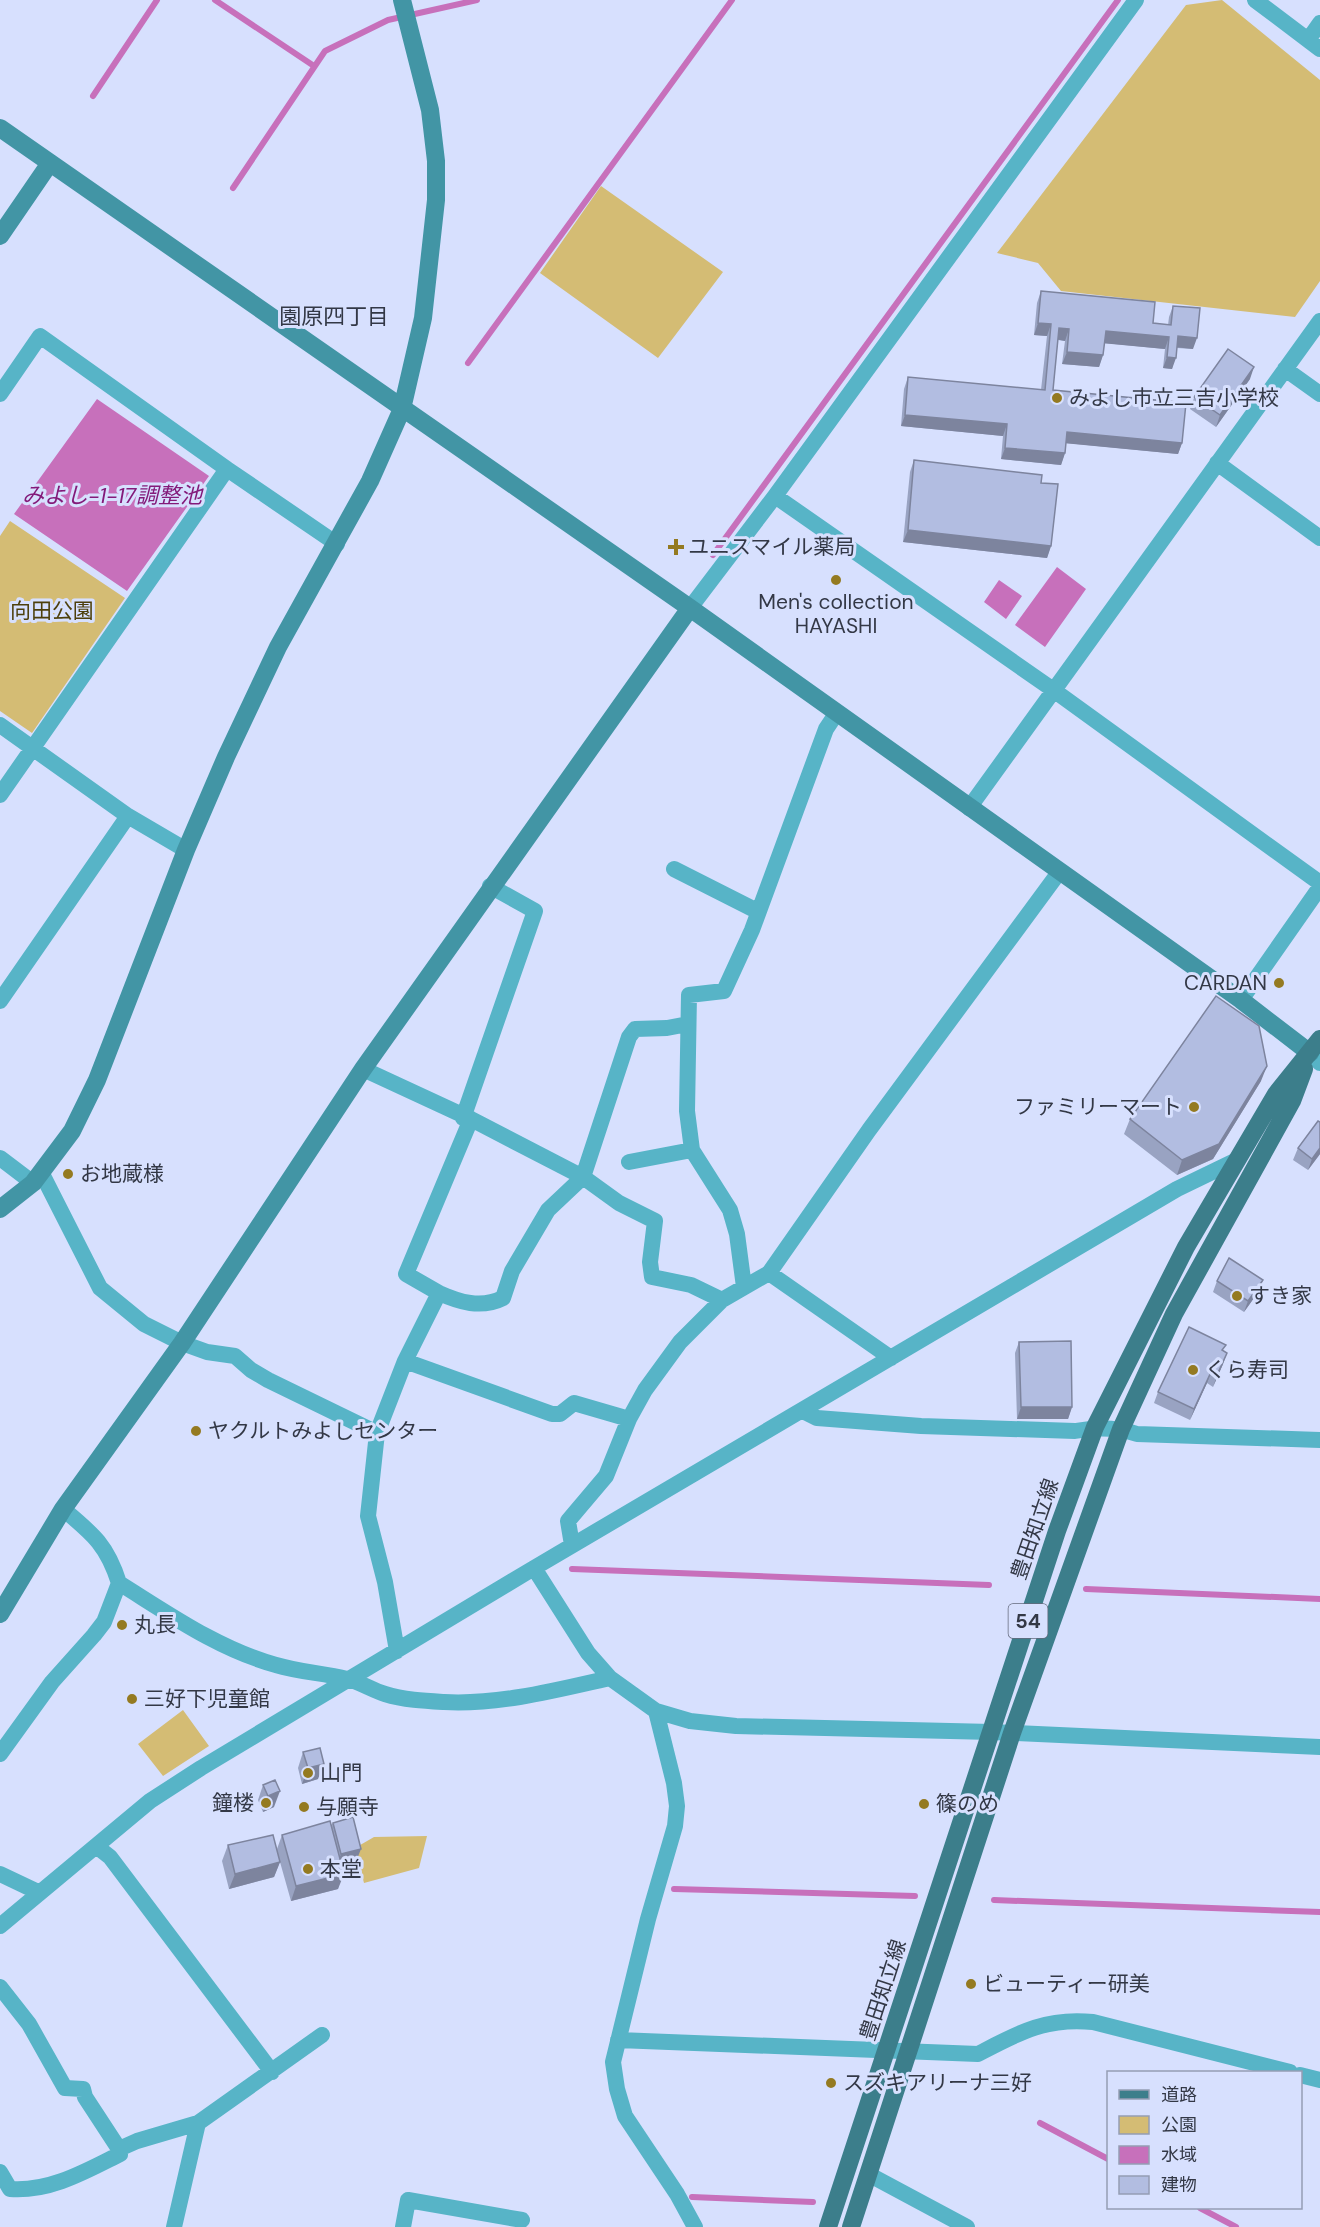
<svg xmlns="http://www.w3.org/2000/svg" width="1320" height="2227" viewBox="0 0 1320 2227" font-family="'DM Sans','Noto Sans JP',sans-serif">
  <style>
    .green { fill: #d4bc74 }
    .water { fill: #c770bb }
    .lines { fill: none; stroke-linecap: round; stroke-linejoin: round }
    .stream { stroke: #c770bb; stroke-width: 6 }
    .street { stroke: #57b4c7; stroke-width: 16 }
    .secondary { stroke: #4295a5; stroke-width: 18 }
    .primary { stroke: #3c7e8b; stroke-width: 18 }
    .wall { fill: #99a3c2 }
    .shaded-wall { fill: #7d849e }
    .building { fill: #b2bde1; stroke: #7d849e; stroke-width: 1.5 }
    .poi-dot { fill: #947a21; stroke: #d7e0fe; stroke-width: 2 }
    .labels { text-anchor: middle; stroke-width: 6; stroke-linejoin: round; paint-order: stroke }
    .shield { fill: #d7e0fe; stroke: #646a7d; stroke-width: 1.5 }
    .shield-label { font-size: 20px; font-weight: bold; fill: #333846 }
    .poi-label { font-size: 21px; fill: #333846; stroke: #d7e0fe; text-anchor: start }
    .park-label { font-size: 21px; fill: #4d3f0b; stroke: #d7e0fe }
    .street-label { font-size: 21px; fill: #333846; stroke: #d7e0fe }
    .neighbourhood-label { font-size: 22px; fill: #333846; stroke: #d7e0fe }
    .water-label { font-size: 22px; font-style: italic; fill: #831a7a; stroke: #d7e0fe }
  </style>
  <rect width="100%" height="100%" fill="#d7e0fe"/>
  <path class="green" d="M1222 0 1320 80V281L1295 317 1061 291 1038 263 997 253 1186 5Z
    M601 186 723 272 658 358 540 273Z
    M10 521 125 598 32 733 0 711V536Z
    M183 1710 209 1746 163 1776 138 1744Z
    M427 1836 419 1868 364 1883 355 1848 374 1837Z"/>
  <path class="water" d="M97 399 209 476 127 591 14 514Z
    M1057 567 1086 589 1045 647 1015 625Z
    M999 580 1022 596 1006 619 984 602Z"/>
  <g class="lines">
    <path class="stream" d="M215 0 314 66
      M93 96 157 0
      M233 188 325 51 388 20 477 0
      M468 363 732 0
      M713 555 1118 0
      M572 1569 989 1585
      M1086 1589 1320 1599
      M674 1889 915 1896
      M994 1900 1320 1912
      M1040 2123 1108 2159
      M692 2197 813 2202
      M1200 2208 1236 2227"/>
    <path class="street" d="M1255 0 1320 49
      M1308 40 1320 23
      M1285 369 1320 394
      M0 394 40 336 227 469
      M1217 463 1320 538
      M775 496 1052 689 1320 883
      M690 608 775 496 1136 0
      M0 725 128 816 186 850
      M0 795 227 469 337 544
      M969 808 1320 321
      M674 869 757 911
      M1241 1000 1320 887
      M0 1001 128 816
      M1310 1053 1320 1063
      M363 1069 471 1119 583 1177 619 1203 655 1221 650 1262 652 1277 691 1285 722 1300
      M463 1118 535 911 490 886
      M0 1158 33 1183
      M629 1162 692 1150
      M41 1172 100 1288 144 1324 182 1343 207 1352 235 1356 251 1370 268 1380 377 1433
      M769 1273 891 1358
      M744 1287 737 1234 730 1210 692 1150 687 1111 689 995 724 991 752 930 826 729 836 714
      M439 1293C459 1302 481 1309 503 1298L512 1271 548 1210 583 1177 629 1037 635 1029 667 1028 688 1024
      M405 1361 552 1414H560L574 1403 629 1419
      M803 1411 817 1418 921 1426 1075 1431C1097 1427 1116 1427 1137 1434L1320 1440
      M63 1509C93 1534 107 1545 119 1583
      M572 1545 568 1521 606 1476 629 1419 645 1390 680 1342 722 1300 769 1273 869 1130 1060 871
      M534 1568 588 1653 610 1678 656 1711 690 1721 736 1726 992 1732 1320 1747
      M397 1651 385 1582 368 1516 377 1433 405 1361 439 1293 406 1274 471 1119
      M656 1711 674 1783 677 1806 675 1826 648 1919 613 2062 617 2089 625 2116 677 2194 695 2227
      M0 1754 52 1682 94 1635 104 1622 119 1583C169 1614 218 1649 276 1665 299 1672 324 1673 347 1679 360 1682 372 1690 385 1694 404 1700 425 1701 444 1702 499 1705 557 1690 610 1678
      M96 1846 110 1857 272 2072
      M0 1874 38 1892
      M0 1926 150 1801 201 1768 534 1568 1177 1189 1237 1160
      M0 1987 29 2024 65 2088 83 2089 85 2097 119 2149
      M618 2040 978 2054C1018 2033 1046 2017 1093 2022L1290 2072
      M1300 2075 1320 2080
      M198 2123 322 2035
      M0 2172 10 2189C50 2192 86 2171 120 2154L119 2149 137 2141 198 2123 174 2227
      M868 2174 967 2227
      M403 2227 408 2200 522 2220"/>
    <path class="secondary" d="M0 128 690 608 1241 1000 1310 1053
      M0 236 50 163
      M0 1209 33 1183 72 1131 97 1080 186 850 226 757 278 647 370 481 402 409 423 318 436 200V161L430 110 402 0
      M0 1614 63 1509 182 1343 363 1069 690 608"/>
    <path class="primary" d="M828 2227 1057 1531 1095 1427 1186 1247 1276 1094 1320 1039
      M851 2227 1012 1733 1121 1429 1174 1314 1292 1101 1304 1069"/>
  </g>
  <path class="wall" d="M1041 291 1153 323 1168 325 1169 317 1173 306 1193 349 1177 348 1172 369 1163 368 1165 349 1104 343 1103 355 1099 367 1062 364 1065 341 1058 340 1053 390 1182 443 1178 454 1066 443 1065 453 1061 465 1001 459 1003 436 901 426 904 389 908 377 1041 390 1047 336 1034 335 1037 303Z
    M1250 379 1216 427 1190 409 1194 397Z
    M914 460 1041 483 1051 546 1047 558 903 542 910 472Z
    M1261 1081 1213 1159 1177 1175 1124 1134 1130 1119Z
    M1320 1122V1154L1308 1170 1293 1160 1298 1148Z
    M1217 1281 1259 1291 1244 1312 1213 1292Z
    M1019 1342 1072 1407 1068 1419H1017L1015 1353Z
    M1224 1351 1223 1364 1213 1387 1207 1383 1190 1420 1154 1403 1158 1392Z
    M303 1752 318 1779 302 1784 298 1768Z
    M263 1785 274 1807 263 1812 258 1800Z
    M333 1823 355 1864 342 1868 338 1889 291 1901 280 1862 274 1877 229 1889 222 1861 228 1845 277 1849 282 1835 331 1825Z"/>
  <path class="shaded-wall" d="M1038 323 1051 324 1047 336 1034 335Z
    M1059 328 1069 329 1065 341 1055 339Z
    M1106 331 1169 337 1165 349 1101 343Z
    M1178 336 1197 338 1193 349 1174 347Z
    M1067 352 1103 355 1099 367 1062 364Z
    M1167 357 1176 358 1172 369 1163 368Z
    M1254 367 1250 379 1216 427 1220 415Z
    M905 415 1007 424 1003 436 901 426Z
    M1067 432 1182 443 1178 454 1063 443Z
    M1005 448 1065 453 1061 465 1001 459Z
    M908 530 1051 546 1047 558 903 542Z
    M1267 1066 1261 1081 1213 1159 1177 1175 1182 1160Z
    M1320 1148V1154L1308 1170 1312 1159Z
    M1263 1280 1259 1291 1244 1312 1248 1301Z
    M1227 1353 1223 1364 1213 1387 1217 1375Z
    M1211 1372 1207 1383 1190 1420 1194 1409Z
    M1021 1407H1072L1068 1419H1017Z
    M324 1764 318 1779 302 1784 308 1768Z
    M280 1791 274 1807 263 1812 268 1796Z
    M361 1849 355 1864 335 1869 341 1854Z
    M280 1862 274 1877 229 1889 235 1874Z
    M344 1874 338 1889 291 1901 296 1886Z"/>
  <path class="building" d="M1041 291 1155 302 1153 323 1171 325 1173 306 1200 308 1197 338 1178 336 1176 358 1167 357 1169 337 1106 331 1103 355 1067 352 1069 329 1059 328 1053 390 1186 403 1182 443 1067 432 1065 453 1005 448 1007 424 905 415 908 377 1045 390 1051 324 1038 323Z
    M1228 349 1254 367 1220 415 1194 397Z
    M914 460 1042 475 1041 483 1058 484 1051 546 908 530Z
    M1216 996 1259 1026 1267 1066 1219 1144 1182 1160 1130 1119Z
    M1318 1121 1320 1122V1148L1312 1159 1298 1148Z
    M1229 1258 1263 1280 1248 1301 1217 1281Z
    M1189 1327 1226 1345 1222 1350 1227 1353 1217 1375 1211 1372 1194 1409 1158 1392Z
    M1071 1341 1072 1407H1021L1019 1342Z
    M320 1748 324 1764 308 1768 303 1752Z
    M275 1780 280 1791 268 1796 263 1785Z
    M353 1817 361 1849 341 1854 333 1823Z
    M330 1821 344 1874 296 1886 282 1835Z
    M273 1835 280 1862 235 1874 228 1845Z"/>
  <g class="poi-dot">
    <circle cx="1057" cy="398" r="6"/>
    <path d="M673 538h6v6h6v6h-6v6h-6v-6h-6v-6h6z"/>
    <circle cx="836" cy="580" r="6"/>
    <circle cx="1279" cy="983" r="6"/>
    <circle cx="1194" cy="1107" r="6"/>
    <circle cx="68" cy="1174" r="6"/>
    <circle cx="1237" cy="1296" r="6"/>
    <circle cx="1193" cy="1370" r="6"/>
    <circle cx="196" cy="1431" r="6"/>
    <circle cx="122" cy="1625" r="6"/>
    <circle cx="132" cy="1699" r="6"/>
    <circle cx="308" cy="1773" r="6"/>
    <circle cx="266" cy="1803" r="6"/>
    <circle cx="924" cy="1804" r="6"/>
    <circle cx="304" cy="1807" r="6"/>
    <circle cx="308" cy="1869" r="6"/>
    <circle cx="971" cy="1984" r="6"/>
    <circle cx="831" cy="2083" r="6"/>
  </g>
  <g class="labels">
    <rect class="shield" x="1008.5" y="1604" width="39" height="34" rx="4.5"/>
    <g class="shield-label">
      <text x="1028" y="1628">54</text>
    </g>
    <g class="poi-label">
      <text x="1069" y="405">みよし市立三吉小学校</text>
      <text x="688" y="554">ユニスマイル薬局</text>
      <text x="836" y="609" text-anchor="middle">Men's collection<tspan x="836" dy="24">HAYASHI</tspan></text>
      <text x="1267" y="990" text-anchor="end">CARDAN</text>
      <text x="1182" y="1114" text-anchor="end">ファミリーマート</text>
      <text x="80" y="1181">お地蔵様</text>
      <text x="1249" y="1303">すき家</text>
      <text x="1205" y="1377">くら寿司</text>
      <text x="208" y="1438">ヤクルトみよしセンター</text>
      <text x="134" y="1632">丸長</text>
      <text x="144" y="1706">三好下児童館</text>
      <text x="320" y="1780">山門</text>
      <text x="254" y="1810" text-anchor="end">鐘楼</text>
      <text x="936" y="1811">篠のめ</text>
      <text x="316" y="1814">与願寺</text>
      <text x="320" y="1876">本堂</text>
      <text x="983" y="1991">ビューティー研美</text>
      <text x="843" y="2090">スズキアリーナ三好</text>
    </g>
    <g class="park-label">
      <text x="52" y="618">向田公園</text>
    </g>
    <g class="street-label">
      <text transform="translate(1035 1529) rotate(-71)" y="7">豊田知立線</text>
      <text transform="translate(883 1990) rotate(-72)" y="7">豊田知立線</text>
    </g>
    <g class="neighbourhood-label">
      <text x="334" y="324">園原四丁目</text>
    </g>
    <g class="water-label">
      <text x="112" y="503">みよし-1-17調整池</text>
    </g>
  </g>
  <rect x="1107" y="2071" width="195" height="138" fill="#d7e0fe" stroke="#959db4" stroke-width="1.5"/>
  <rect x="1119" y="2090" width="30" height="9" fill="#3c7e8b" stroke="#959db4" stroke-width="1.5"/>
  <text x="1161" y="2101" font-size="18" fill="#333846">道路</text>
  <rect x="1119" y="2116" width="30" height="18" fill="#d4bc74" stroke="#959db4" stroke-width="1.5"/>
  <text x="1161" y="2131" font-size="18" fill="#333846">公園</text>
  <rect x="1119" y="2146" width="30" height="18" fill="#c770bb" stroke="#959db4" stroke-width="1.5"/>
  <text x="1161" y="2161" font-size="18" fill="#333846">水域</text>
  <rect x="1119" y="2176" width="30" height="18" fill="#b2bde1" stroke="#959db4" stroke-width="1.5"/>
  <text x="1161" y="2191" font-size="18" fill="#333846">建物</text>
</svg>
